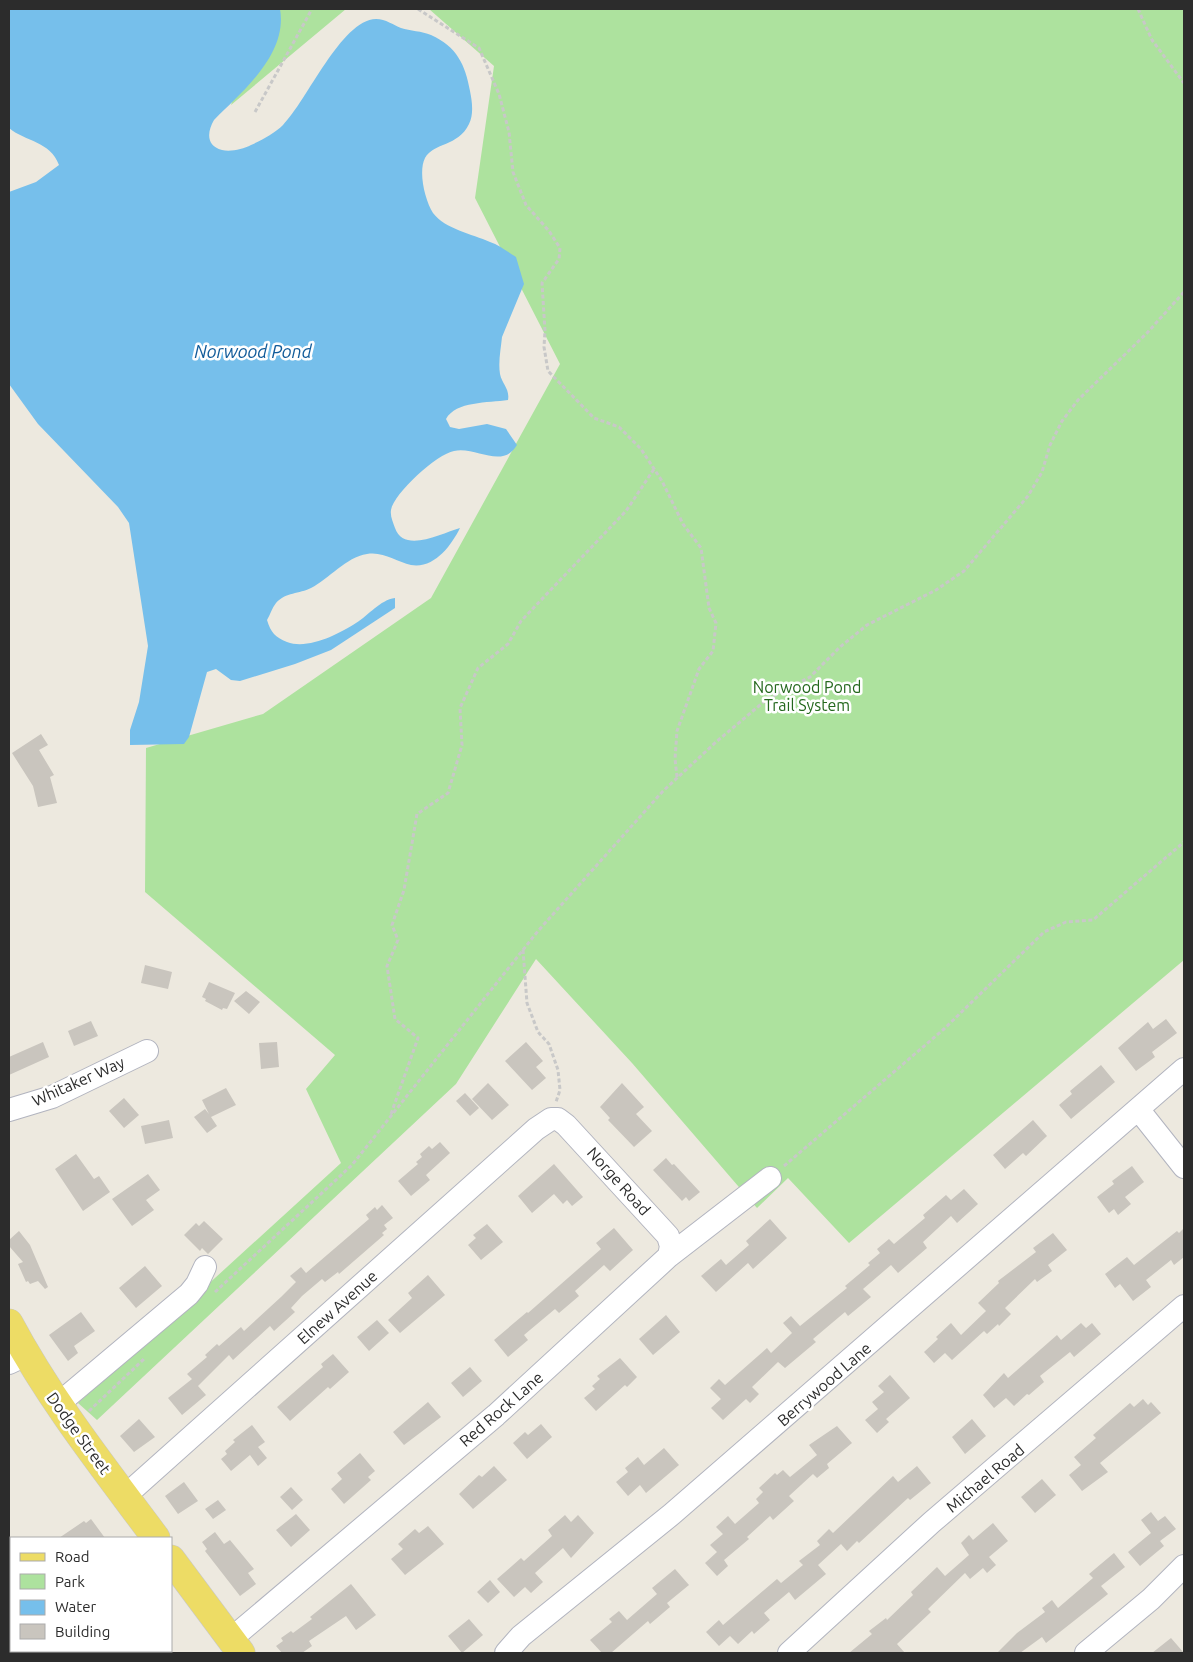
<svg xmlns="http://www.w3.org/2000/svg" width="1193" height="1662" viewBox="0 0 1193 1662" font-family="Ubuntu,sans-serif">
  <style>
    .green { fill: #ade29e }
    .water { fill: #76bfeb }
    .building { fill: #c9c5be }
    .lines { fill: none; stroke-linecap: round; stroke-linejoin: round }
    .minor-casing { stroke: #b2b4bf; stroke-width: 24 }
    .major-casing { stroke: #c8c8c8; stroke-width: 29 }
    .path { stroke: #c8c8c8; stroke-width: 3; stroke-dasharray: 4 2.5; stroke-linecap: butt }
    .minor { stroke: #fff; stroke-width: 22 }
    .major { stroke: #eddc65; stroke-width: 28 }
    .labels { text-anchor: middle; stroke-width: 5; stroke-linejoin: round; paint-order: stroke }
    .park-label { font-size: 16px; fill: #24681d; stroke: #fff }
    .street-label { font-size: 16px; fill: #2c2c2c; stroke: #fff }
    .water-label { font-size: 18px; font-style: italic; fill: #125c9a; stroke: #fff }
  </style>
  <rect width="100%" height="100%" fill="#ede9df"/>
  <path class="green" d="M261 9H346L231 105Z
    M429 9H1184V960L849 1243 788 1178 757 1208 632 1063 536 959 456 1084 97 1420 78 1403 341 1163 306 1089 335 1055 145 892 146 748 263 714 431 598 560 364 475 198 494 66Z"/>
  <path class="water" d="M9 9H280C288 54 242 92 214 120 207 132 206 146 222 150 231 152 243 149 251 145 262 140 275 133 283 125 307 101 341 20 376 19 386 19 393 25 401 28 410 31 422 31 431 35 457 47 465 64 470 91 472 101 474 114 469 124 458 147 434 142 425 158 418 172 425 200 433 213 445 229 472 234 490 242 499 245 508 252 516 257L524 284 502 337C501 348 498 362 500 374 502 384 510 389 508 400 488 403 456 401 446 419L450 427 459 429 487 424 506 429 517 445C502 470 476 446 454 451 437 454 394 493 391 510 390 516 393 522 395 528 404 554 442 533 460 528 451 546 434 569 411 565 397 562 383 551 367 554 346 557 329 579 311 588 299 594 286 592 276 603 272 608 270 615 267 620 271 633 275 637 287 642 308 650 339 634 356 623 369 615 380 600 395 598V608L331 650 295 664 240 681 231 680 216 669 207 672 189 737 184 744 130 745V730L139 702 148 646 129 523 118 507 38 424 9 384V192L36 182 59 165C50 141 26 142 9 128Z"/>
  <path class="building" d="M41 734 48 745 39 750 54 775 50 777 57 803 38 807 33 786 12 753Z
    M145 965 172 972 168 989 141 983Z
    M209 982 235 993 227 1009 223 1008 222 1010 205 1001 206 999 202 997Z
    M246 991 260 1002 249 1014 234 1001Z
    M1166 1019 1177 1033 1152 1052 1155 1057 1136 1071 1118 1048 1148 1022 1153 1029Z
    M91 1021 98 1036 74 1046 68 1031Z
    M43 1042 49 1057 9 1075V1057Z
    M277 1042 279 1067 261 1069 259 1043Z
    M526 1042 543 1061 536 1067 546 1078 532 1090 505 1061Z
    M1101 1065 1115 1082 1071 1119 1059 1105 1072 1094 1070 1091Z
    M488 1083 509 1105 492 1120 472 1099Z
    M622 1083 644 1107 636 1114 652 1131 634 1147 608 1120 610 1118 600 1107Z
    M226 1088 236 1105 211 1117 217 1126 207 1133 194 1117 205 1109 209 1114 202 1100Z
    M465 1093 479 1108 470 1116 456 1101Z
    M124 1098 139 1115 124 1128 109 1111Z
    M169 1120 173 1138 145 1144 141 1126Z
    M1033 1120 1047 1136 1026 1156 1023 1153 1005 1169 993 1155Z
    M440 1142 450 1153 426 1175 430 1180 411 1196 398 1181 418 1164 416 1162 422 1157 420 1154 429 1146 432 1149Z
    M76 1154 94 1179 99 1176 110 1192 83 1211 55 1169Z
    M666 1158 672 1165 674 1164 700 1192 689 1201 686 1197 682 1201 653 1170Z
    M554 1164 583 1197 572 1206 567 1200 563 1204 554 1194 532 1213 518 1196Z
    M1132 1166 1144 1182 1125 1197 1131 1204 1118 1215 1114 1209 1109 1213 1097 1197 1114 1184 1112 1181Z
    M148 1174 160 1190 146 1200 154 1210 132 1226 112 1199Z
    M964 1189 978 1204 957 1223 951 1216 923 1242 927 1248 898 1273 891 1265 863 1289 871 1297 848 1316 845 1312 813 1339 816 1342 785 1368 778 1362 752 1387 759 1394 750 1403 746 1399 723 1420 711 1408 721 1399 710 1388 719 1379 725 1385 767 1348 771 1353 792 1333 783 1323 791 1316 800 1326 847 1288 845 1286 870 1265 868 1263 880 1253 877 1249 889 1239 894 1244 925 1218 923 1215 946 1195 951 1200Z
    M382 1205 393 1218 384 1225 387 1229 382 1233 384 1235 339 1274 338 1272 325 1282 322 1279 302 1296 291 1308 295 1312 274 1331 270 1326 233 1360 229 1355 198 1386 206 1395 182 1415 168 1398 192 1379 187 1374 207 1357 205 1355 217 1344 219 1346 241 1327 244 1331 281 1297 296 1282 290 1276 301 1267 306 1273 369 1219 366 1215 375 1207 377 1210Z
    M770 1219 787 1238 753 1269 748 1263 716 1292 701 1276 721 1259 726 1265 749 1245 746 1241Z
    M204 1221 223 1239 208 1254 202 1248 200 1251 184 1235 196 1223 199 1226Z
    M487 1224 503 1242 481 1260 468 1245 476 1238 473 1235Z
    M614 1228 633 1250 610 1271 604 1265 575 1291 579 1296 559 1313 555 1309 524 1335 528 1340 508 1357 494 1340 527 1312 528 1313 601 1249 596 1243Z
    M1184 1228V1257L1174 1265 1171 1260 1146 1280 1151 1287 1133 1301 1120 1284 1115 1288 1105 1274 1127 1257 1134 1265 1177 1231 1179 1233Z
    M19 1231 30 1245 48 1287 45 1289 38 1281 30 1284 28 1281 26 1282 18 1264 23 1262 9 1246V1240Z
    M1053 1233 1067 1250 1048 1265 1052 1271 1037 1282 1035 1279 1005 1308 1011 1314 999 1326 998 1324 987 1334 984 1331 952 1360 945 1353 934 1363 924 1352 938 1339 936 1337 951 1323 961 1335 986 1311 978 1303 999 1283 998 1281 1036 1252 1033 1248Z
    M145 1266 162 1286 136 1308 119 1288Z
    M428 1275 445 1295 400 1333 388 1320 412 1298 408 1293Z
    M81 1312 95 1331 74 1346 78 1353 68 1361 49 1335Z
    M666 1315 680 1332 653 1355 639 1339Z
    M377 1320 389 1333 369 1351 357 1337Z
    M1081 1323 1086 1328 1092 1323 1101 1334 1074 1357 1070 1352 1040 1376 1044 1382 1029 1395 1027 1394 1014 1406 1006 1398 994 1408 983 1395 1004 1373 1008 1378 1057 1335 1061 1340Z
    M333 1354 349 1372 330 1389 328 1387 290 1421 277 1407 323 1367 321 1364Z
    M620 1358 637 1377 627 1387 625 1385 596 1411 584 1398 595 1389 592 1386 600 1379 597 1376Z
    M470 1367 482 1381 463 1397 451 1383Z
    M890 1375 910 1398 886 1419 889 1422 877 1433 865 1420 878 1409 872 1402 884 1392 878 1386Z
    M1143 1399 1148 1405 1151 1402 1161 1413 1100 1463 1108 1472 1082 1491 1069 1475 1081 1465 1074 1457 1096 1438 1093 1435 1130 1403 1134 1407Z
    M428 1402 441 1417 404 1445 393 1432Z
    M139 1419 155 1437 134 1452 120 1436Z
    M972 1419 986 1436 965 1454 952 1437Z
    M541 1424 552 1437 527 1459 513 1443 525 1432 528 1435Z
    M252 1425 265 1442 258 1447 267 1458 258 1466 250 1455 231 1471 221 1459 227 1454 225 1451 235 1442 233 1440Z
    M837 1426 852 1443 827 1464 829 1468 817 1478 813 1474 789 1496 794 1501 773 1520 770 1516 747 1537 749 1539 724 1560 728 1566 717 1576 705 1563 717 1552 710 1545 723 1534 716 1527 728 1516 735 1524 759 1503 756 1499 763 1492 759 1488 775 1473 777 1475 783 1470 790 1477 817 1455 809 1445Z
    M664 1448 679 1465 646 1493 640 1485 628 1496 616 1482 628 1472 625 1468 638 1457 644 1465Z
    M360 1453 375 1471 368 1477 371 1480 344 1504 331 1489 342 1479 337 1473Z
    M494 1466 507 1480 473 1509 459 1494 479 1475 482 1477Z
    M917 1466 931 1483 910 1500 908 1498 859 1543 857 1541 847 1551 841 1544 818 1565 826 1574 795 1600 789 1592 764 1613 770 1620 754 1634 752 1631 738 1644 730 1636 719 1646 706 1632 719 1620 723 1625 777 1579 781 1583 803 1565 799 1561 820 1545 817 1541 829 1529 833 1533 893 1476 898 1482Z
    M1042 1479 1056 1495 1035 1513 1021 1497Z
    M184 1482 198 1501 178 1514 165 1496Z
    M291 1487 303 1500 292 1510 280 1497Z
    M218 1500 226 1510 213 1519 205 1509Z
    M1151 1512 1158 1521 1165 1516 1176 1529 1160 1541 1164 1546 1140 1566 1128 1552 1151 1533 1141 1520Z
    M296 1514 310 1530 291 1547 276 1530Z
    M565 1515 571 1522 578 1515 594 1533 571 1558 563 1548 535 1573 543 1582 531 1593 525 1587 514 1597 497 1579 521 1558 524 1561 552 1536 548 1530Z
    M91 1519 105 1538H59L84 1521 86 1523Z
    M993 1523 1008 1541 989 1557 996 1565 987 1573 983 1568 970 1579 965 1573 928 1609 931 1612 897 1644 905 1653H849L872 1634 869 1631 886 1618 887 1620 913 1595 911 1592 937 1567 945 1576 969 1555 961 1543 969 1535 973 1540Z
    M428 1526 444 1544 405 1575 391 1559 403 1549 398 1544 415 1529 419 1533Z
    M215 1532 224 1544 230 1540 254 1569 248 1573 256 1584 240 1596 205 1551 207 1549 202 1542Z
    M1114 1553 1125 1567 1101 1586 1108 1594 1046 1643 1042 1637 1020 1653H997L1017 1633 1045 1612 1042 1608 1052 1600 1058 1608 1093 1578 1089 1574Z
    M675 1569 689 1585 667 1603 670 1607 650 1624 648 1621 611 1653H602L590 1640 612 1622 609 1619 619 1611 627 1620 657 1594 652 1588Z
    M490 1580 500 1592 488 1603 477 1592Z
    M351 1584 376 1615 356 1630 346 1616 309 1641 312 1646 302 1653H282L276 1646 283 1641 281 1638 291 1631 293 1633 312 1619 310 1617Z
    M469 1619 483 1635 462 1653 448 1636Z
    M1171 1638 1184 1653H1152Z"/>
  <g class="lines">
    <defs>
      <path id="minor" d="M1138 1109 1184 1069
        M9 1110 52 1097 147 1051
        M9 1363 26 1355
        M57 1405 189 1294 197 1284 205 1267
        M125 1496 536 1129 551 1119H558L566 1125 668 1236 671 1246 669 1256
        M231 1639 496 1415 669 1256 770 1178
        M59 1653 62 1651
        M506 1653 521 1636 672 1514 1138 1109 1184 1167
        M789 1653 932 1522 1184 1306
        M1086 1653 1151 1599 1184 1566"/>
      <path id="major" d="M9 1323C50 1400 104 1468 156 1538
        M171 1559 241 1653"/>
    </defs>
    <use href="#minor" class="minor-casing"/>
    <use href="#major" class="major-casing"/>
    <path class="path" d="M418 9 479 48 499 94 509 132 513 172 526 205 549 231 560 248 559 259 542 283 545 331 544 347 548 371 594 418 619 427 641 449 662 481 683 524 701 548 709 608 716 623 713 651 699 669 677 731 675 759 677 777
      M1138 9 1152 40 1184 83
      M255 112 312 9
      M523 950 527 1003 538 1032 549 1044 558 1070 560 1090 556 1102
      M391 1114 418 1038 395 1019 387 966 398 940 392 925 404 890 417 814 448 793 462 745 460 708 478 668 508 644 521 621 626 511 654 469
      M784 1166 944 1029 1044 932 1066 922 1093 920 1184 842
      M215 1292 352 1165 538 931 663 791 716 742 766 700 810 677 840 647 867 625 936 590 964 571 1028 496 1042 472 1050 445 1062 421 1078 400 1147 333 1184 292
      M89 1411 145 1358"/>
    <use href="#minor" class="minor"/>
    <use href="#major" class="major"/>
  </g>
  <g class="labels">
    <g class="park-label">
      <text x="807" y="693">Norwood Pond<tspan x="807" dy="18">Trail System</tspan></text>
    </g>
    <g class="street-label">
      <text transform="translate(78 1081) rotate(-24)" y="6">Whitaker Way</text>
      <text transform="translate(619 1181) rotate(48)" y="6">Norge Road</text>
      <text transform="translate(337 1307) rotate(-42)" y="6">Elnew Avenue</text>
      <text transform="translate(824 1384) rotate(-41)" y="6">Berrywood Lane</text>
      <text transform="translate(501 1409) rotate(-41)" y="6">Red Rock Lane</text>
      <text transform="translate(79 1433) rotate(54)" y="6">Dodge Street</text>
      <text transform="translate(985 1478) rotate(-40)" y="6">Michael Road</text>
    </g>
    <g class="water-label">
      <text x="253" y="358">Norwood Pond</text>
    </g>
  </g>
  <rect width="1193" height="1662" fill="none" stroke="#2c2c2c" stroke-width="20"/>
  <rect x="10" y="1537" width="162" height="115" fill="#ffffff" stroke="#ababab"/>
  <rect x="20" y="1553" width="25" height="8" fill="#eddc65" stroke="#ababab"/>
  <text x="55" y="1562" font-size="15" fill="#2c2c2c">Road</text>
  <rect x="20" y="1574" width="25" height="15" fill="#ade29e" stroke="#ababab"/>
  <text x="55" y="1587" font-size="15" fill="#2c2c2c">Park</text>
  <rect x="20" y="1600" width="25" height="15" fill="#76bfeb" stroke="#ababab"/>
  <text x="55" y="1612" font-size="15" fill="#2c2c2c">Water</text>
  <rect x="20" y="1624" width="25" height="15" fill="#c9c5be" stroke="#ababab"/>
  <text x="55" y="1637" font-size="15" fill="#2c2c2c">Building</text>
</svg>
